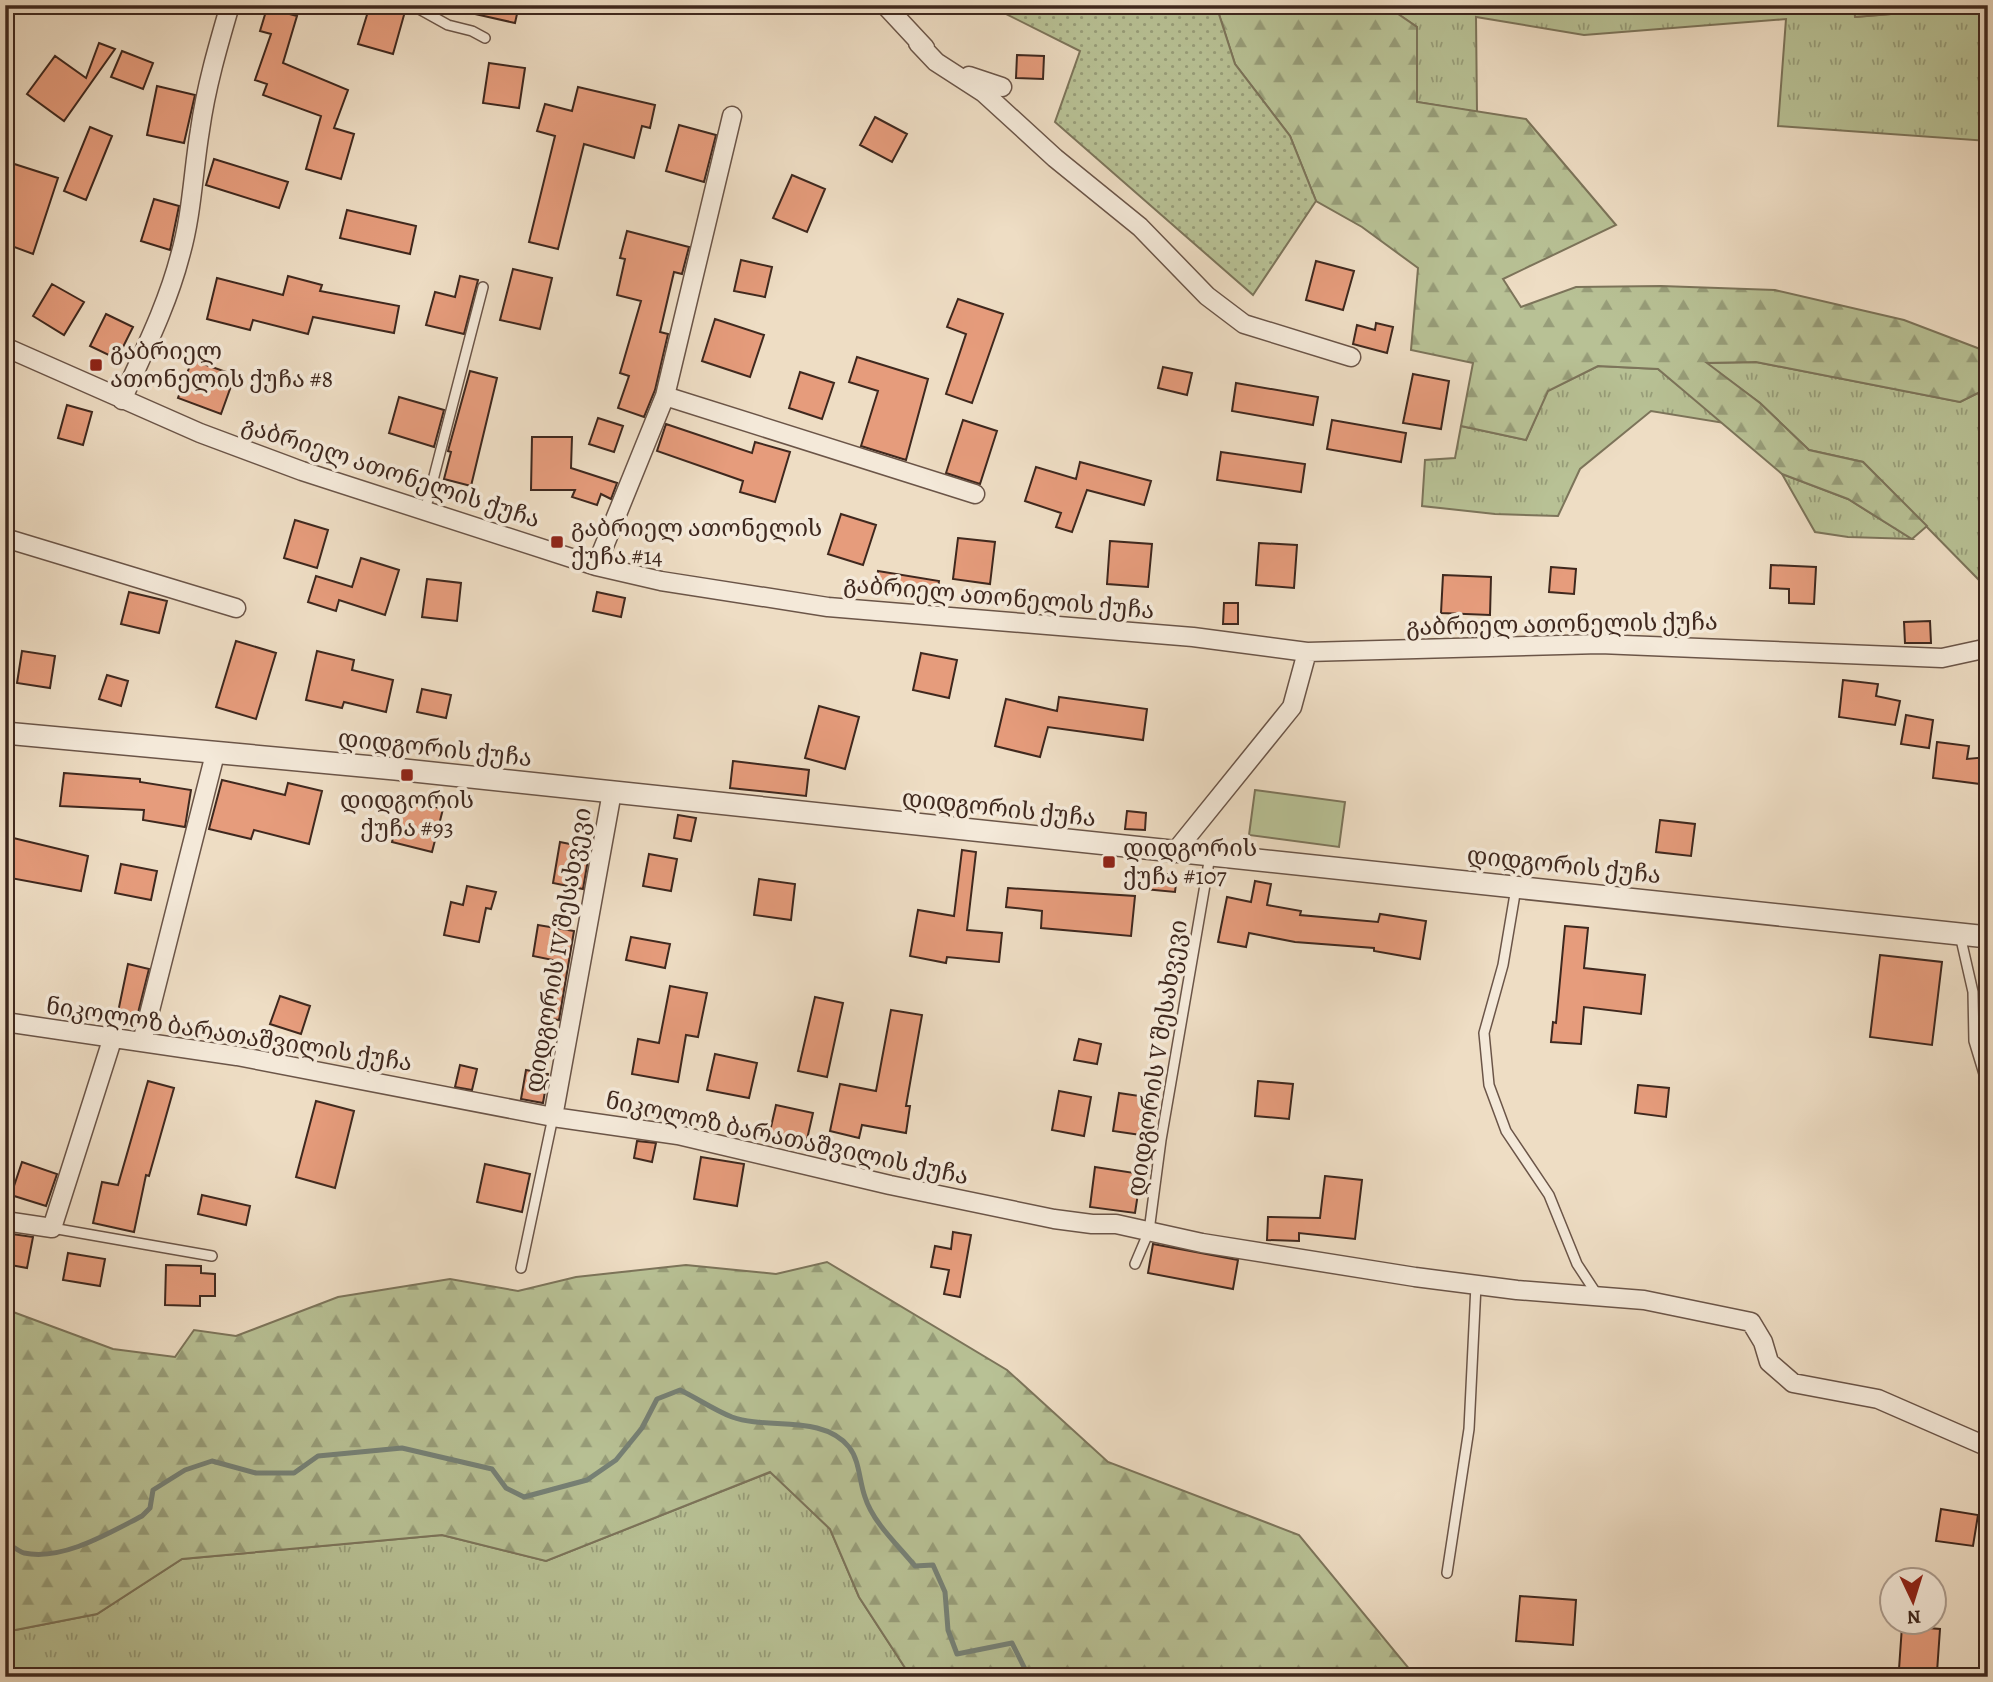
<svg xmlns="http://www.w3.org/2000/svg" width="1993" height="1682" viewBox="0 0 1993 1682" font-family="Alegreya,'Noto Serif Georgian',serif">
  <style>
    .grass { fill: url(#grass-tufts); stroke: #7c745a; stroke-width: 2 }
    .forest { fill: url(#forest-firs); stroke: #7c745a; stroke-width: 2 }
    .park { fill: url(#park-dots); stroke: #7c745a; stroke-width: 2 }
    .pitch { fill: #b8c195; stroke: #7c745a; stroke-width: 2 }
    .lines { fill: none; stroke-linecap: round; stroke-linejoin: round }
    .stream { stroke: #768176; stroke-width: 5 }
    .building { fill: #e69c7c; stroke: #3f281e; stroke-width: 2 }
    .service-casing { stroke: #6b5548; stroke-width: 12 }
    .minor-casing { stroke: #6b5548; stroke-width: 21 }
    .tertiary-casing { stroke: #6b5548; stroke-width: 24 }
    .service { stroke: #f4e9d9; stroke-width: 9 }
    .minor { stroke: #f4e9d9; stroke-width: 18 }
    .tertiary { stroke: #f4e9d9; stroke-width: 21 }
    .poi-dot { fill: #8f2418; stroke: #f4e9d9; stroke-width: 2.5 }
    .labels { text-anchor: middle; stroke-width: 7; stroke-linejoin: round; paint-order: stroke }
    .poi-label { font-size: 24px; fill: #3f281e; stroke: #f4e9d9; text-anchor: start }
    .street-label { font-size: 24px; fill: #3f281e; stroke: #f4e9d9 }
  </style>
  <defs>
    <pattern id="grass-tufts" width="24" height="20" patternUnits="userSpaceOnUse" patternTransform="scale(1.75)"><rect width="24" height="20" fill="#b8c195"/><path d="M3 7l-1-3M5 7V3M7 7l1-3M15 17l-1-3M17 17v-4M19 17l1-3" fill="none" stroke="#979d79"/></pattern>
    <pattern id="forest-firs" width="22" height="20" patternUnits="userSpaceOnUse" patternTransform="scale(1.75)"><rect width="22" height="20" fill="#b8c195"/><path d="M5 1l3.5 6h-7zM16 11l3.5 6h-7z" fill="#979d79"/></pattern>
    <pattern id="park-dots" width="8" height="8" patternUnits="userSpaceOnUse" patternTransform="scale(1.75)"><rect width="8" height="8" fill="#b8c195"/><path d="M2 2h.1M6 6h.1" fill="none" stroke="#979d79" stroke-width="1.8" stroke-linecap="round"/></pattern>
  </defs>
  <rect width="100%" height="100%" fill="#eeddc4"/>
  <filter id="stains"><feTurbulence type="fractalNoise" baseFrequency=".00286" numOctaves="4"/><feColorMatrix values="0 0 0 0 .2 0 0 0 0 .09 0 0 0 0 .02 0 0 0 .5 -.17"/></filter>
  <radialGradient id="worn" r=".72"><stop offset=".6" stop-color="#630" stop-opacity="0"/><stop offset="1" stop-color="#630" stop-opacity=".3"/></radialGradient>
  <path class="grass" d="M1385 5H1854L1856 17 1988 6V141L1778 126 1786 19 1584 35 1476 17 1477 112 1417 102V27Z
    M1756 362 1960 402 1988 388V572L1979 580 1863 462 1809 450 1760 403 1706 363Z
    M1598 366 1658 369 1724 423 1651 411 1580 469 1558 516 1495 514 1422 506 1425 460 1455 458 1461 426 1526 440 1547 391Z
    M1782 474 1848 499 1912 539 1848 537 1815 532Z
    M771 1472 830 1529 859 1597 911 1677H5V1632L97 1614 182 1559 442 1535 546 1561Z"/>
  <path class="forest" d="M1216 5H1385L1417 27V102L1526 119 1616 225 1503 279 1521 307 1576 287 1661 286 1775 290 1904 320 1988 352V388L1960 402 1756 362 1707 363 1760 403 1809 450 1863 462 1927 526 1912 539 1848 499 1782 474 1658 369 1598 366 1548 391 1526 440 1461 426 1473 363 1411 350 1418 268 1362 227 1316 201 1290 136 1235 64Z
    M827 1262 1007 1370 1108 1462 1299 1535 1410 1670 1429 1677H911L859 1597 830 1529 770 1472 546 1561 442 1535 182 1559 97 1614 5 1632V1309L113 1349 175 1357 194 1330 236 1336 338 1297 450 1279 518 1291 576 1277 686 1265 776 1274Z"/>
  <path class="park" d="M988 5H1216L1235 64 1290 136 1316 201 1253 295 1055 122 1080 51Z
    M1854 5H1988V6L1855 17Z"/>
  <path class="pitch" d="M1255 790 1345 802 1339 847 1249 835Z"/>
  <g class="lines">
    <path class="stream" d="M5 1542C11 1545 18 1551 24 1553 63 1561 109 1533 142 1516L150 1508 153 1490 185 1470 212 1461 256 1473H294L318 1456 402 1448 492 1469 506 1488 524 1497 587 1480 616 1460 642 1428 657 1399 680 1390C697 1398 714 1410 732 1417 768 1430 822 1414 849 1447 860 1461 859 1481 865 1497 873 1523 899 1546 915 1566L933 1565 945 1592 948 1630 957 1654 1012 1643 1029 1677"/>
  </g>
  <path class="building" d="M370 5 406 8 393 54 358 44Z
    M466 5H519L515 23 466 12Z
    M267 8 297 16 283 63 348 90 334 128 354 134 341 179 306 169 321 116 263 95 267 84 255 80 271 34 260 31Z
    M99 43 115 49 64 121 27 94 55 56 86 78Z
    M122 51 153 63 143 89 111 77Z
    M1017 55 1044 56 1043 79 1016 78Z
    M489 63 525 68 519 108 483 103Z
    M157 86 195 95 184 143 147 135Z
    M578 87 655 105 650 128 642 126 634 158 584 144 558 249 529 242 555 136 537 131 545 104 572 111Z
    M875 117 907 134 892 162 860 145Z
    M679 125 716 135 704 182 666 171Z
    M90 127 112 136 86 200 64 191Z
    M214 159 288 182 279 208 206 185Z
    M5 161 58 178 33 254 6 244 11 228 5 226Z
    M792 175 825 189 807 232 773 218Z
    M154 199 179 206 170 250 141 241Z
    M347 210 416 226 410 254 340 238Z
    M627 231 689 247 682 274 674 272 660 332 668 334 655 390 644 417 618 408 629 376 620 373 641 301 617 295 625 259 620 258Z
    M741 260 772 267 765 297 734 291Z
    M1316 261 1354 271 1343 310 1306 300Z
    M513 269 552 278 540 329 500 320Z
    M288 276 322 285 320 291 399 306 394 333 313 317 308 334 253 320 250 330 207 319 217 278 283 295Z
    M460 276 478 280 464 334 426 325 435 292 455 297Z
    M52 284 84 302 64 335 33 316Z
    M958 299 1003 314 972 403 946 394 966 334 947 327Z
    M106 314 133 327 117 359 90 346Z
    M715 319 764 335 750 377 702 361Z
    M1376 323 1393 327 1387 353 1353 344 1357 325 1375 330Z
    M857 357 928 379 906 460 861 446 878 391 849 382Z
    M192 360 235 375 221 414 178 398Z
    M1163 367 1192 373 1187 395 1158 388Z
    M470 371 497 378 471 486 444 479 451 452 448 451Z
    M800 372 834 383 822 419 789 408Z
    M1413 374 1449 381 1441 429 1403 423Z
    M1236 383 1318 397 1313 425 1232 411Z
    M399 397 444 410 434 447 389 433Z
    M67 405 92 412 83 445 58 438Z
    M598 418 623 426 614 452 589 444Z
    M963 420 997 431 980 484 946 473Z
    M1332 420 1406 433 1401 462 1327 449Z
    M666 424 752 453 755 442 790 452 775 502 740 492 743 481 657 451Z
    M532 437H572L571 468 617 483 611 499 601 494 597 505 572 497 575 490H531Z
    M1221 452 1305 464 1301 492 1217 480Z
    M1080 462 1151 481 1144 505 1087 490 1072 532 1056 527 1061 513 1025 501 1036 467 1076 479Z
    M841 514 876 525 863 565 828 554Z
    M295 520 328 530 317 568 284 558Z
    M958 538 995 542 990 584 953 579Z
    M1110 541 1152 544 1148 587 1107 584Z
    M1259 543 1297 545 1294 588 1256 585Z
    M361 558 399 570 385 615 339 600 336 611 308 602 316 576 352 587Z
    M1771 565 1816 567 1814 604 1789 603V589L1770 588Z
    M1551 567 1576 569 1574 594 1549 592Z
    M878 571 939 581 937 595 876 588Z
    M1443 575 1491 577 1490 615 1441 613Z
    M427 579 461 583 457 621 422 617Z
    M129 592 167 601 159 633 121 624Z
    M597 592 625 598 621 617 593 611Z
    M1224 603H1238V624H1223Z
    M1930 621 1931 643H1905L1904 622Z
    M236 641 276 653 256 719 216 707Z
    M22 651 55 656 50 688 17 683Z
    M317 651 354 660 352 670 393 680 386 712 344 702 342 708 306 700Z
    M921 653 957 660 949 698 913 690Z
    M107 675 128 681 121 706 99 699Z
    M1843 680 1878 684 1876 696 1900 701 1895 725 1839 717Z
    M422 689 451 695 446 718 417 712Z
    M1059 697 1147 709 1143 740 1048 727 1040 757 995 746 1006 699 1057 711Z
    M819 706 859 717 845 769 805 758Z
    M1906 715 1933 720 1929 748 1901 744Z
    M1937 742 1969 746 1967 759 1988 757V785L1933 778Z
    M733 761 809 770 806 796 730 788Z
    M64 773 140 779V782L191 790 185 827 143 820 144 810 60 806Z
    M222 780 285 795 288 783 322 791 309 844 254 830 251 839 209 829Z
    M403 799 443 809 432 852 392 842Z
    M1127 811 1146 813 1145 830 1125 829Z
    M678 815 696 818 691 841 674 838Z
    M1660 820 1695 824 1691 856 1656 852Z
    M5 836 88 856 81 891 5 877Z
    M560 842 590 848 583 889 553 883Z
    M962 850 976 852 967 930 1002 933 999 962 947 957 946 963 910 956 918 910 954 916Z
    M649 854 677 859 671 891 643 886Z
    M121 864 157 871 151 900 115 893Z
    M1135 871 1177 875 1175 892 1134 888Z
    M759 879 795 884 791 920 754 915Z
    M1255 881 1271 884 1267 905 1301 911 1300 915 1378 922 1380 914 1426 921 1420 959 1374 951V948L1295 942 1249 933 1246 947 1218 942 1227 897 1251 902Z
    M467 886 496 892 491 909 486 908 479 942 444 935 451 902 463 905Z
    M1008 888 1135 896 1131 936 1041 928 1042 911 1006 907Z
    M538 925 574 931 559 1020 546 1018 553 960 533 956Z
    M1565 926 1588 928 1584 968 1645 975 1641 1014 1584 1007 1581 1044 1551 1042 1553 1022 1556 1023Z
    M631 937 670 944 665 968 626 960Z
    M1880 955 1942 962 1932 1045 1870 1037Z
    M128 964 149 969 136 1021 117 1017Z
    M670 986 707 993 698 1037 686 1035 678 1082 632 1074 638 1039 659 1043Z
    M280 996 310 1006 301 1034 270 1024Z
    M815 997 843 1003 827 1077 798 1071Z
    M891 1010 922 1015 906 1106H910L906 1133 862 1125 859 1138 830 1131 840 1084 876 1091Z
    M1079 1039 1101 1044 1097 1064 1074 1060Z
    M715 1054 757 1063 749 1098 707 1090Z
    M460 1065 477 1069 472 1090 455 1087Z
    M526 1070 548 1074 543 1103 521 1099Z
    M148 1081 174 1088 149 1176 146 1175 134 1232 93 1223 102 1182 118 1185Z
    M1258 1081 1293 1084 1289 1119 1255 1116Z
    M1638 1085 1669 1088 1666 1117 1635 1113Z
    M1059 1091 1091 1097 1084 1136 1052 1130Z
    M1119 1093 1153 1098 1148 1136 1113 1131Z
    M316 1101 354 1111 335 1188 296 1177Z
    M776 1105 813 1113 805 1148 768 1140Z
    M637 1141 656 1143 652 1162 634 1158Z
    M701 1157 744 1164 737 1206 694 1199Z
    M22 1162 57 1174 46 1206 11 1195Z
    M485 1164 530 1174 522 1212 477 1202Z
    M1095 1167 1141 1174 1135 1213 1090 1207Z
    M1325 1176 1362 1180 1355 1239 1299 1233V1241L1267 1240 1268 1217 1320 1218Z
    M202 1195 250 1206 246 1225 198 1214Z
    M953 1232 971 1235 960 1297 944 1294 949 1270 931 1267 935 1246 951 1249Z
    M5 1233 33 1237 27 1268 5 1264Z
    M1153 1244 1238 1260 1233 1289 1148 1273Z
    M68 1253 105 1259 100 1286 63 1280Z
    M166 1265 201 1266V1273L215 1274V1296H200V1306L165 1305Z
    M1941 1509 1978 1515 1973 1546 1936 1541Z
    M1520 1596 1576 1600 1573 1645 1516 1641Z
    M1902 1626 1940 1629 1937 1672 1899 1669Z"/>
  <g class="lines">
    <defs>
      <path id="service" d="M412 5 448 25 472 31 485 38
        M425 511 483 287
        M1516 888 1503 965 1484 1033 1489 1085 1506 1131 1549 1195 1577 1264 1598 1296
        M1960 935 1973 992 1974 1041 1988 1087
        M52 1228 212 1256
        M1135 1264 1149 1231 1161 1140 1210 856
        M521 1268 553 1117
        M1447 1573 1469 1429 1476 1285"/>
      <path id="minor" d="M885 5 925 48
        M918 43 936 62 984 93 1055 158 1140 227 1207 296 1244 324 1351 357
        M969 76 1002 87
        M5 347 200 433 302 471 596 566 661 581 828 607 1193 637 1307 652 1600 644 1942 658 1988 648
        M665 396 975 494
        M122 400C143 353 167 306 180 256 192 215 193 172 200 130 206 87 218 46 230 5
        M5 538 236 608
        M596 566 665 396 732 116
        M1174 853 1292 707 1307 652
        M5 1022 237 1056 553 1117 678 1135 890 1185 1054 1219 1092 1224H1116L1202 1243 1415 1277 1517 1290 1644 1300 1751 1322 1763 1342 1769 1362 1793 1383 1878 1399 1988 1447
        M142 1042 215 754
        M553 1117 612 792
        M5 1221 52 1228 112 1040"/>
      <path id="tertiary" d="M5 733 395 769 1988 937"/>
    </defs>
    <use href="#service" class="service-casing"/>
    <use href="#minor" class="minor-casing"/>
    <use href="#tertiary" class="tertiary-casing"/>
    <use href="#service" class="service"/>
    <use href="#minor" class="minor"/>
    <use href="#tertiary" class="tertiary"/>
  </g>
  <g class="poi-dot">
    <rect x="89" y="358" width="14" height="14" rx="3.5"/>
    <rect x="550" y="535" width="14" height="14" rx="3.5"/>
    <rect x="400" y="768" width="14" height="14" rx="3.5"/>
    <rect x="1102" y="855" width="14" height="14" rx="3.5"/>
  </g>
  <g class="labels">
    <g class="poi-label">
      <text x="110" y="359">გაბრიელ<tspan x="110" dy="28">ათონელის ქუჩა #8</tspan></text>
      <text x="571" y="536">გაბრიელ ათონელის<tspan x="571" dy="28">ქუჩა #14</tspan></text>
      <text x="407" y="808" text-anchor="middle">დიდგორის<tspan x="407" dy="28">ქუჩა #93</tspan></text>
      <text x="1123" y="856">დიდგორის<tspan x="1123" dy="28">ქუჩა #107</tspan></text>
    </g>
    <g class="street-label">
      <text transform="translate(391 472) rotate(18)" y="8">გაბრიელ ათონელის ქუჩა</text>
      <text transform="translate(999 597) rotate(5)" y="8">გაბრიელ ათონელის ქუჩა</text>
      <text transform="translate(1562 624) rotate(-1)" y="8">გაბრიელ ათონელის ქუჩა</text>
      <text transform="translate(435 748) rotate(6)" y="8">დიდგორის ქუჩა</text>
      <text transform="translate(999 808) rotate(6)" y="8">დიდგორის ქუჩა</text>
      <text transform="translate(1564 865) rotate(6)" y="8">დიდგორის ქუჩა</text>
      <text transform="translate(558 950) rotate(-80)" y="8">დიდგორის IV შესახვევი</text>
      <text transform="translate(229 1034) rotate(9)" y="8">ნიკოლოზ ბარათაშვილის ქუჩა</text>
      <text transform="translate(1157 1058) rotate(-81)" y="8">დიდგორის V შესახვევი</text>
      <text transform="translate(787 1138) rotate(12)" y="8">ნიკოლოზ ბარათაშვილის ქუჩა</text>
    </g>
  </g>
  <rect width="1993" height="1682" fill="none" stroke="#eeddc4" stroke-width="28"/>
  <rect x="7" y="7" width="1979" height="1668" fill="none" stroke="#3f281e" stroke-width="3.5"/>
  <rect x="14" y="14" width="1965" height="1654" fill="none" stroke="#3f281e" stroke-width="2"/>
  <g transform="translate(1913 1601) rotate(176)"><circle r="33" fill="#f4e9d9" stroke="#ac9c8e" stroke-width="2"/>
  <path d="M0-5L12 26L0 18L-12 26Z" fill="#8f2418"/>
  <text y="-10" font-size="19" font-weight="bold" text-anchor="middle" fill="#3f281e">N</text>
  </g>
  <rect width="100%" height="100%" filter="url(#stains)"/>
  <rect width="100%" height="100%" fill="url(#worn)"/>
</svg>
